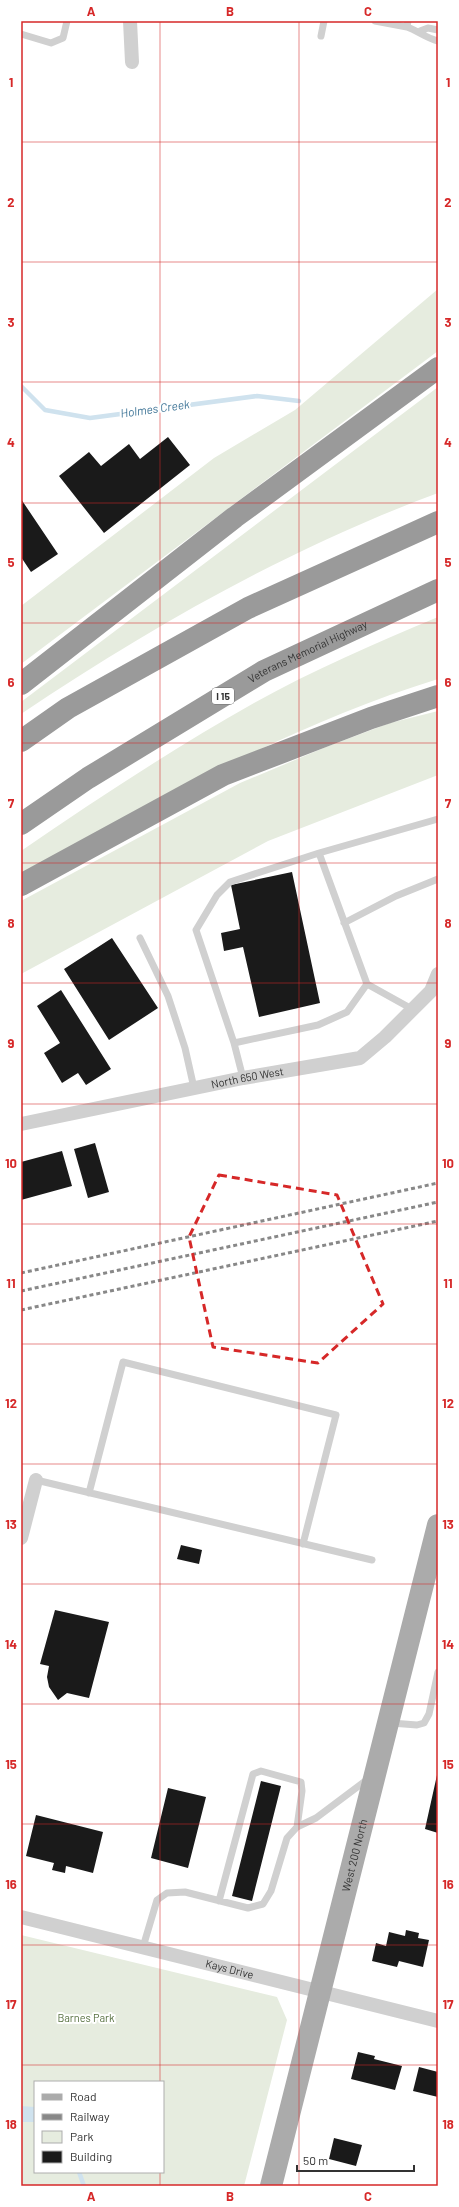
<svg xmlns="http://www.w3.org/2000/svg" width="459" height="2207" viewBox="0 0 459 2207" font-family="Barlow,sans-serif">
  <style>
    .green { fill: #e6ecdf; fill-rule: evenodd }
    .water { fill: #cfe2ee }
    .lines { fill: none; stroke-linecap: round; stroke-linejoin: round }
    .stream { stroke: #cfe2ee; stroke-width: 4.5 }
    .building { fill: #1a1a1a }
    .lane { stroke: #d0d0d0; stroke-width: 7 }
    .street { stroke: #d0d0d0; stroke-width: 14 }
    .primary { stroke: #ababab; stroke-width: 22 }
    .highway { stroke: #9a9a9a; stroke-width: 22 }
    .rail { stroke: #888; stroke-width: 3; stroke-dasharray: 4 3; stroke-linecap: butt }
    .marked { fill: none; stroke: #d62828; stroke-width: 3; stroke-dasharray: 8 5; stroke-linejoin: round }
    .grid { fill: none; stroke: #d62828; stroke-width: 1; stroke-opacity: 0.55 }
    .labels { text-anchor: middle; stroke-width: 4; stroke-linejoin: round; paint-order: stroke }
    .shield { fill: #fff; stroke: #707070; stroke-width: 1 }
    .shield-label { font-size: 10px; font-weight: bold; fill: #333 }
    .street-label { font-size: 11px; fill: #333; stroke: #fff }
    .park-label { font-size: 11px; fill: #56703f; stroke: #fff }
    .water-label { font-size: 12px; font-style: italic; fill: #3f7597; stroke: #fff }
    .neatline { fill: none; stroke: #d62828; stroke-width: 1.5 }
    .grid-label { font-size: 13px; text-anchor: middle; font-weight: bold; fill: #d62828 }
  </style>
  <rect width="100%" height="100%" fill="#fff"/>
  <path class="green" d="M438 289V351L21 664V606L214 458 295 410Z
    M438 387V493C290 548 152 626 21 714V702Z
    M438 617V679C289 725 158 801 21 874V851C97 799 174 748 254 703 313 670 376 643 438 617Z
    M438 711V775L268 841 21 974V901L240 783 326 747 390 723Z
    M21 1935 277 1997 287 2020 244 2186H21ZM35 2082H163V2172H35Z"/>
  <path class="water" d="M21 2106 35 2107V2122H21Z"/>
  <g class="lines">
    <path class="stream" d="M21 386 45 410 90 418 257 396 299 401
      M79 2172 84 2186"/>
  </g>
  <path class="building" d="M168 437 190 465 104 533 59 476 89 452 101 466 129 444 140 459Z
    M21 499 58 554 31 572 21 557Z
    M292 872 320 1003 259 1017 243 947 224 951 221 933 240 929 231 885Z
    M112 938 158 1008 109 1040 64 969Z
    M61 990 111 1069 86 1085 78 1073 62 1083 44 1053 60 1043 37 1006Z
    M95 1143 109 1192 88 1198 74 1149Z
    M62 1151 72 1186 21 1200V1162Z
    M181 1545 202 1550 199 1564 177 1559Z
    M55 1610 109 1622 89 1698 67 1693 58 1700 49 1687 47 1677 49 1666 40 1664Z
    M437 1775H438V1833L425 1829Z
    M261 1781 281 1786 252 1901 232 1896Z
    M168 1788 206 1797 188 1868 151 1858Z
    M36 1815 103 1832 93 1873 66 1866 65 1873 52 1870 54 1863 26 1856Z
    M406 1930 419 1933 418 1938 429 1940 423 1967 399 1961 397 1967 372 1961 376 1943 386 1946 389 1932 405 1936Z
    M358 2052 375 2056 374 2059 402 2066 395 2090 351 2079Z
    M419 2067 438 2072V2097L413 2091Z
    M334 2138 362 2145 356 2166 329 2159Z"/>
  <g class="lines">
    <path class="lane" d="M375 21 407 27 408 21
      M407 27C418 31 426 38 438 41
      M420 31 428 28 438 30
      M21 34 51 43 63 38 67 21
      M321 36 324 21
      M344 923 396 896 438 879
      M140 938 168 996 185 1048 194 1088
      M412 1009 367 984 319 853 438 819
      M234 1043 318 1025 347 1012 367 984
      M243 1078 234 1043 196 930 217 895 230 882 319 853
      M36 1480 372 1560
      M89 1493 123 1362 336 1415 303 1544
      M391 1723 417 1725 424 1723 429 1714 438 1672
      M219 1901 253 1774 261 1771 301 1782 302 1791 297 1827
      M143 1947 157 1900 167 1893 185 1892 248 1908 263 1904 271 1891 287 1838 297 1827 316 1818 368 1779"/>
    <g class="street">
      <path d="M130 21 132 62"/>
      <path id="s1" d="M21 1124 243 1078 360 1058 385 1037 431 991 438 974"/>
      <path d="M21 1538 36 1480"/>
      <path id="s2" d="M21 1917 438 2021"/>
    </g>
    <path class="primary" id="s3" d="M271 2186 438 1525"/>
    <g class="highway">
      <path d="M21 684 235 517 438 368"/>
      <path d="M21 741 68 708 248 608 438 522"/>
      <path id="s4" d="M21 824 88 778 264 671 438 590"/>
      <path d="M21 885 223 775 371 718 438 696"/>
    </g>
    <path class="rail" d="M21 1273 438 1183
      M21 1291 438 1202
      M21 1310 438 1221"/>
  </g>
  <path class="marked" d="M219 1175 337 1195 383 1304 318 1363 213 1347 189 1237Z"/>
  <path class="grid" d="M160 21V2082M299 21V2186M21 142H438M21 262H438M21 382H438M21 503H438M21 623H438M21 743H438M21 863H438M21 983H438M21 1104H438M21 1224H438M21 1344H438M21 1464H438M21 1584H438M21 1704H438M21 1824H438M21 1945H438M21 2065H438M160 2172V2186"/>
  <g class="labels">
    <rect class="shield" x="212" y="688" width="22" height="16" rx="3"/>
    <g class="shield-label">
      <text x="223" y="700">I 15</text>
    </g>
    <g class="street-label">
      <text dy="4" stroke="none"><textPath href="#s4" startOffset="335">Veterans Memorial Highway</textPath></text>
      <text dy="4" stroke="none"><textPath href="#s1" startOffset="231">North 650 West</textPath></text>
      <text dy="4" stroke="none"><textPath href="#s3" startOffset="341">West 200 North</textPath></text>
      <text dy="4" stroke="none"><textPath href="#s2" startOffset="215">Kays Drive</textPath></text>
    </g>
    <g class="park-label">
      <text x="86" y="2022">Barnes Park</text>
    </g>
    <g class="water-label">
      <text transform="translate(155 409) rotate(-8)" y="4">Holmes Creek</text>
    </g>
  </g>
  <rect width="459" height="2207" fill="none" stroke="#ffffff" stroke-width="44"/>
  <rect x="34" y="2081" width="130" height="92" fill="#ffffff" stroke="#adadad"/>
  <rect x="42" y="2094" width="20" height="6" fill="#ababab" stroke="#adadad"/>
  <text x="70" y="2101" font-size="12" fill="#333333">Road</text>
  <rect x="42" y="2114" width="20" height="6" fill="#888888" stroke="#adadad"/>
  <text x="70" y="2121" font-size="12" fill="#333333">Railway</text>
  <rect x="42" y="2131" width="20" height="12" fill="#e6ecdf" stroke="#adadad"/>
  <text x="70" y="2141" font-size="12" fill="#333333">Park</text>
  <rect x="42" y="2151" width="20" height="12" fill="#1a1a1a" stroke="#adadad"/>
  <text x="70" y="2161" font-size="12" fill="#333333">Building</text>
  <path d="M297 2165v6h117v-6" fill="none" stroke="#333333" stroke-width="2"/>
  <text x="303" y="2165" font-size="12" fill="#333333" stroke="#ffffff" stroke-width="3" paint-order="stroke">50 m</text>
  <rect x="22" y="22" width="415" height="2163" class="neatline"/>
  <g class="grid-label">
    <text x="91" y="16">A</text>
    <text x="230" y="16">B</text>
    <text x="368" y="16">C</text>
    <text x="11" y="87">1</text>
    <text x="448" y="87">1</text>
    <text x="11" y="207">2</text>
    <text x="448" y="207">2</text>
    <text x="11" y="327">3</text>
    <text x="448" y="327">3</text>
    <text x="11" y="447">4</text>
    <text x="448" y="447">4</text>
    <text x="11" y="567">5</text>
    <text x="448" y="567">5</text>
    <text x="11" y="687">6</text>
    <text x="448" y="687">6</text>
    <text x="11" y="808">7</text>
    <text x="448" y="808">7</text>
    <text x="11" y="928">8</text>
    <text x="448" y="928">8</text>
    <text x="11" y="1048">9</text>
    <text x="448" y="1048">9</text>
    <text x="11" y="1168">10</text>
    <text x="448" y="1168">10</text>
    <text x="11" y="1288">11</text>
    <text x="448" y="1288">11</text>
    <text x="11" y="1408">12</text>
    <text x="448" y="1408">12</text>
    <text x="11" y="1529">13</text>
    <text x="448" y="1529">13</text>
    <text x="11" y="1649">14</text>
    <text x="448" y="1649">14</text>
    <text x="11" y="1769">15</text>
    <text x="448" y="1769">15</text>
    <text x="11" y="1889">16</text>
    <text x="448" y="1889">16</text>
    <text x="11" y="2009">17</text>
    <text x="448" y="2009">17</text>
    <text x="11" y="2129">18</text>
    <text x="448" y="2129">18</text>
    <text x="91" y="2201">A</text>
    <text x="230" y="2201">B</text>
    <text x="368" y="2201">C</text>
  </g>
</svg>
